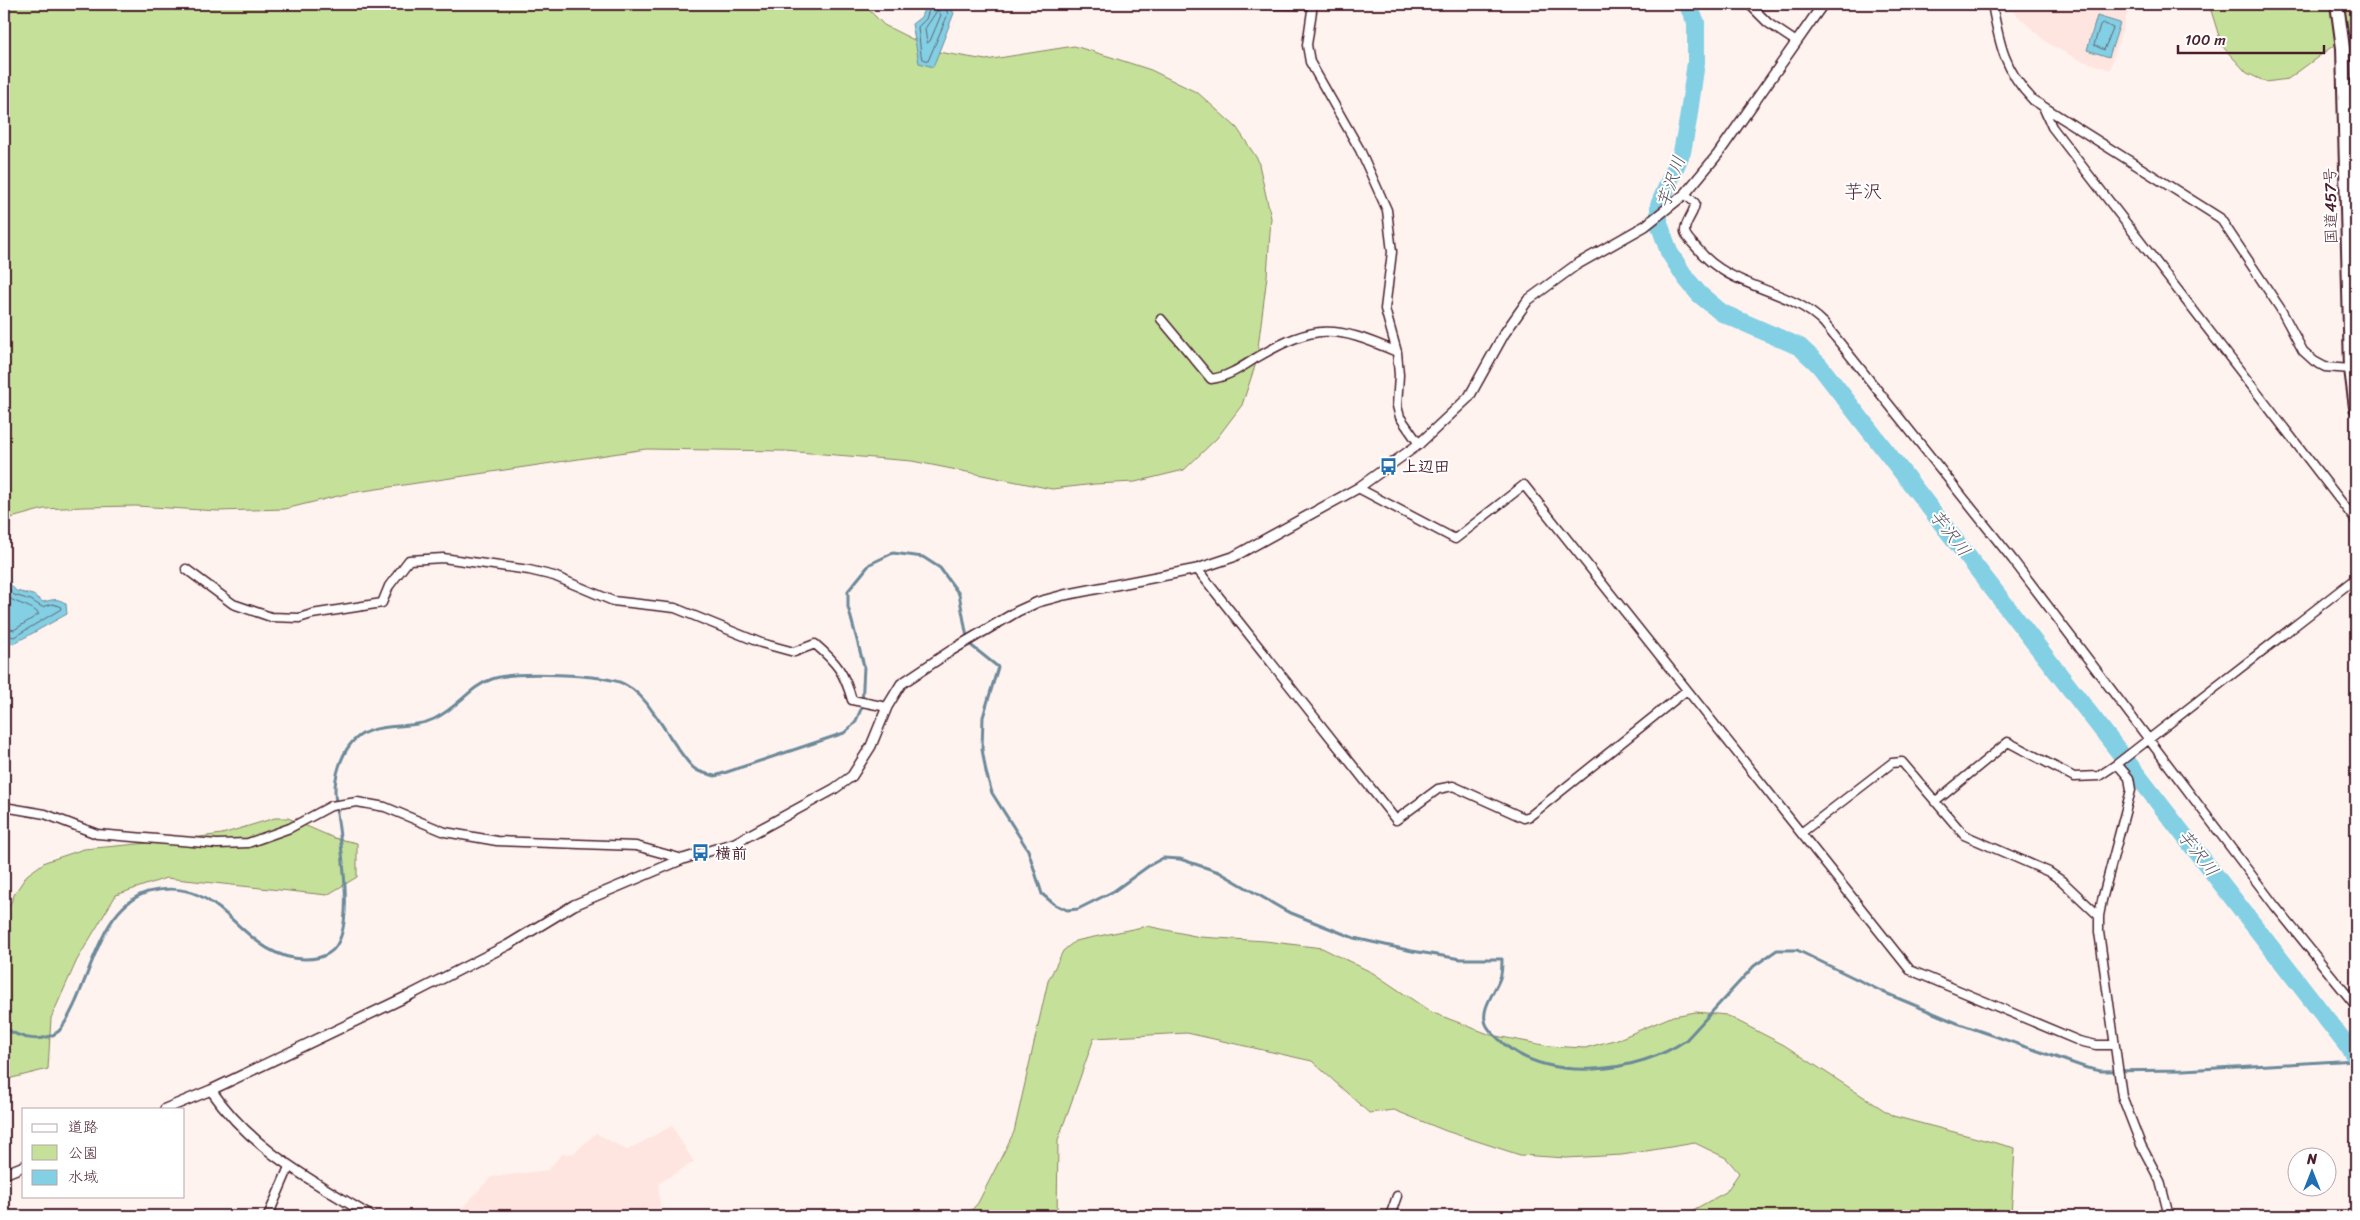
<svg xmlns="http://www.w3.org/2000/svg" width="2360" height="1220" viewBox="0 0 2360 1220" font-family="Sriracha,'Klee One',sans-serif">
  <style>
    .built { fill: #ffe5df }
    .green { fill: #c5e199; stroke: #888062 }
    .water { fill: #83cfe3; stroke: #6c8999 }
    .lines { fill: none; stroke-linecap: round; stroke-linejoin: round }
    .shore { stroke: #616575; stroke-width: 1 }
    .stream { stroke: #6c8999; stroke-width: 3 }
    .river { stroke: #83cfe3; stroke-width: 18 }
    .minor-casing { stroke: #4a1f2b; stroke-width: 11 }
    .tertiary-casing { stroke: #4a1f2b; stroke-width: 12 }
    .trunk-casing { stroke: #4a1f2b; stroke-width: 16 }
    .minor { stroke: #fff; stroke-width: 8 }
    .tertiary { stroke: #fff; stroke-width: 9 }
    .trunk { stroke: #fff; stroke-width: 12 }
    .labels { text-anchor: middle; stroke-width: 4; stroke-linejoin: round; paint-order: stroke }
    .street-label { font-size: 16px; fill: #4a1f2b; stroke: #fff }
    .poi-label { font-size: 16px; font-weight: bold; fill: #4a1f2b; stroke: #fff; text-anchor: start }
    .water-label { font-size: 18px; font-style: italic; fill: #5b5462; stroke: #fff }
    .quarter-label { font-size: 19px; fill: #4a1f2b; stroke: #fff }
  </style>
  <rect width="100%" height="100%" fill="#fff3f0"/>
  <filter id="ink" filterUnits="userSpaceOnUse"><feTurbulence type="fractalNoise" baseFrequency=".02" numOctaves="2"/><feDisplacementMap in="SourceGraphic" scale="10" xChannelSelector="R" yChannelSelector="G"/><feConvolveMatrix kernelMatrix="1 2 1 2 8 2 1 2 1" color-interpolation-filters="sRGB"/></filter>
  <g filter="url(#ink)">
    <path class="built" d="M2005 4H2130L2110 70 2077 59 2047 43Z
      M672 1126 694 1162 658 1184 661 1216H459L461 1209 491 1177 548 1170 562 1154 574 1153 596 1133 627 1150Z"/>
    <path class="green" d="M4 4H863L884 25 938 52 986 60 1074 46 1111 57 1151 70 1198 93 1237 128 1258 160 1271 218 1267 276 1256 363 1242 405 1217 438 1184 470 1135 482 1095 484 1052 489 912 461 785 451 646 449 350 493 285 509 218 511 136 506 83 507 44 509 4 520Z
      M2209 4H2356V29L2288 79 2266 82 2247 73 2222 46Z
      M275 818H288L334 838 357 843V877L327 895 166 878 116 895 77 960 51 1018 48 1069 4 1080V918L15 893 27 875 45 862 84 849 170 841 222 834Z
      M1147 926 1200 937 1265 941 1322 948 1373 973 1431 1012 1491 1035 1549 1046 1585 1048 1621 1038 1673 1016 1696 1012 1726 1015 1784 1045 1893 1116 2015 1148 2011 1216H1682L1726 1192 1739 1173 1726 1158 1695 1143 1622 1155 1566 1158 1520 1155 1446 1131 1394 1110 1369 1113 1312 1061 1187 1033 1094 1038 1058 1140 1057 1216H966L978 1203 1014 1132 1048 981 1063 951 1075 941Z"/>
    <path class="water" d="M926 4H948L954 13 933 67 919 63 912 24 921 17Z
      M2097 16 2120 23 2109 57 2087 50Z
      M4 577 16 591 33 595 43 602C52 600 58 597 66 604L67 614 13 644 4 637Z"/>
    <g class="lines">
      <path class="shore" d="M931 4 926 19 918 27 921 55 923 59 928 61 948 14 944 4
        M938 10 941 15 930 41 927 43 925 29Z
        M2103 23 2113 28 2104 50 2094 45 2100 25Z
        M4 584 14 595 31 600 42 607 52 604 60 606 61 609 14 637 4 634
        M4 593C13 605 29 603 39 614L14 630 4 627"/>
      <path class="stream" d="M4 1027C20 1039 42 1044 59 1031 90 993 95 908 148 892 164 888 183 888 198 895 237 913 256 959 305 959 314 959 322 958 329 953 362 933 335 822 335 790 335 776 341 757 349 746 369 718 407 732 434 719 458 708 469 687 492 679 513 671 604 674 624 684 636 690 646 701 653 712 662 723 685 763 695 769 700 773 709 774 715 776L844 733 855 723 862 707 864 666 848 607V591L870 564 893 553 923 557 940 568 959 594 968 643 998 667 983 717 982 749 986 772 992 793 1028 850 1042 894 1054 904 1067 910 1078 909 1114 891 1150 865 1163 858 1180 859 1219 872 1286 911 1354 938 1412 951 1461 959H1502C1502 966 1502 973 1500 978 1495 992 1480 1009 1486 1024 1489 1032 1498 1038 1504 1044 1550 1083 1639 1073 1686 1040L1754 966 1777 950H1797L1883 992 1957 1023 2087 1068 2101 1071 2184 1070 2356 1060"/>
      <path class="river" d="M1687 4 1696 22V62L1688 120 1682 152 1659 205V223L1669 252 1685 277 1699 294 1722 313 1800 347 1819 365 2356 1057"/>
      <defs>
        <path id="minor" d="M1253 4 1312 5
          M1313 4 1307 45 1310 62 1360 150 1387 210 1392 252 1385 309 1397 352 1399 375 1397 406 1400 417 1419 444
          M1749 4 1768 23 1795 41
          M1992 4C1999 42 2004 70 2033 100L2220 218 2280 308 2303 351 2314 361 2325 367 2351 369
          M2044 109 2052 127 2356 521
          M1685 194 1695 203C1695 213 1684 222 1685 232 1686 237 1692 243 1696 247 1731 291 1787 286 1824 323L2013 560 2275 906 2356 1006
          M1161 319 1211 379C1228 377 1242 367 1256 358 1316 323 1334 325 1397 352
          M1358 488 1455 539 1524 485 1910 970 2079 1041 2096 1045H2114
          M186 569 233 604 271 617 299 618 312 614 382 603 389 586 409 560 443 558 529 570 554 576 613 601 675 608 761 643 794 652 815 644C837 663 844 672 852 700L887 707
          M1197 569 1396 820 1438 789 1453 786 1524 818 1530 816 1687 690
          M1935 802 2008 742 2074 777 2099 776 2117 764
          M4 807 45 814 97 834 217 844 248 843 290 828 331 806 357 802 385 807 445 832 497 841 636 846 683 859
          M1801 833 1892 763 1902 762 1964 835 2049 872 2062 881 2099 916
          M268 1216 289 1167
          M1390 1216 1397 1196
          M2169 1216 2160 1181 2141 1145 2122 1096 2099 932V916L2102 900 2131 790 2129 778 2117 764 2356 578"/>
        <path id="tertiary" d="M211 1090C252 1150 310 1179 370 1216
          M165 1109 211 1090 412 994 508 945 574 905 683 859 735 843 834 789 852 776 871 746 887 707 901 684 952 650 1018 611 1038 602 1064 595 1197 569 1233 557 1358 488 1419 444 1469 397 1504 334 1528 300 1576 265 1645 226 1685 194 1718 154 1823 4
          M4 1174 24 1166"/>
        <path id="trunk" d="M2337 4 2343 48 2351 369 2356 408"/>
      </defs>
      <use href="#minor" class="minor-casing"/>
      <use href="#tertiary" class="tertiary-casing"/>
      <use href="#trunk" class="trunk-casing"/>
      <use href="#minor" class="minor"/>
      <use href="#tertiary" class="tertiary"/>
      <use href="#trunk" class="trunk"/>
    </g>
  </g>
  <defs>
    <symbol id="bus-bare" viewBox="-9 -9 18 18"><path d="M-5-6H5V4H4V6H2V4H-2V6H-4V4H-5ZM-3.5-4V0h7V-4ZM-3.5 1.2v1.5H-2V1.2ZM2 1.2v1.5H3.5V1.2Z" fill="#1f6fb2" stroke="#fff" stroke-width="2.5" paint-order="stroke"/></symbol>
  </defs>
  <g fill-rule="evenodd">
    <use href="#bus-bare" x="1376" y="454" width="25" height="25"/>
    <use href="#bus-bare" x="688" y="840" width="25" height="25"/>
  </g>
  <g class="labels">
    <g class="street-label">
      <text transform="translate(2330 206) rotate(-91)" y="6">国道457号</text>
    </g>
    <g class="poi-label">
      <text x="1402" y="472">上辺田</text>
      <text x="715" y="859">横前</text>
    </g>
    <g class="water-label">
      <text transform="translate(1671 182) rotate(-71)" y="6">芋沢川</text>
      <text transform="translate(1950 533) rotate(52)" y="6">芋沢川</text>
      <text transform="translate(2198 853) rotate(52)" y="6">芋沢川</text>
    </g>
    <g class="quarter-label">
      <text x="1863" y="198">芋沢</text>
    </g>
  </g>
  <rect width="2360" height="1220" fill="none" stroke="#fff" stroke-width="20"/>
  <rect x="10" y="10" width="2340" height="1200" fill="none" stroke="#4a1f2b" stroke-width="2" filter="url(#ink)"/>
  <rect x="22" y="1108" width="162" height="90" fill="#ffffff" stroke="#b7a5aa"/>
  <rect x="32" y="1124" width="25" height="8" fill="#ffffff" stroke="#b7a5aa"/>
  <text x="68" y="1132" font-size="15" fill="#4a1f2b">道路</text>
  <rect x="32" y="1145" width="25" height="15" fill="#c5e199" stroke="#b7a5aa"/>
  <text x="68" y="1158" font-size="15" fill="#4a1f2b">公園</text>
  <rect x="32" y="1170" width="25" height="15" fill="#83cfe3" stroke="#b7a5aa"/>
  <text x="68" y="1182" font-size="15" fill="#4a1f2b">水域</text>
  <g transform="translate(2312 1172)"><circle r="24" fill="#ffffff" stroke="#b7a5aa"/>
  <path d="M0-4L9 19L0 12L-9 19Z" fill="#1f6fb2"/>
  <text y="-8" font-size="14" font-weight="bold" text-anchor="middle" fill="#4a1f2b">N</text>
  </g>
  <path d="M2178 45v8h146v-8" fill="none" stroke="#4a1f2b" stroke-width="2.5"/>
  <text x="2185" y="45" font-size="15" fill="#4a1f2b" stroke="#ffffff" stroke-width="4" paint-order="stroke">100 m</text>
</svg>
